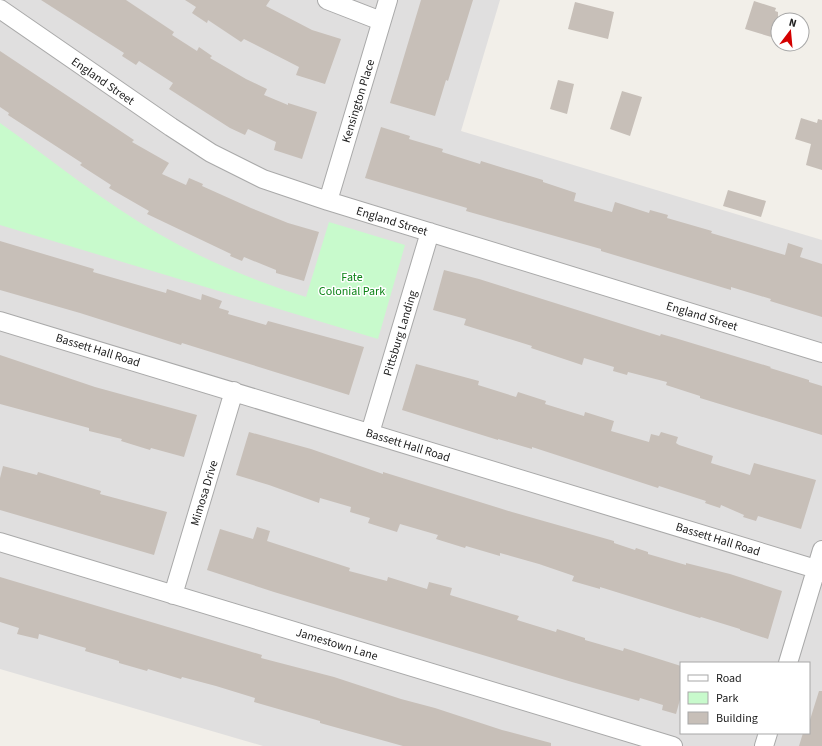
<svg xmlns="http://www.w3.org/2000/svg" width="822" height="746" viewBox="0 0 822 746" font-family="'Source Sans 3',sans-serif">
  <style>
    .residential { fill: #e0dfdf; fill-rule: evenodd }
    .park { fill: #c8facc }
    .building { fill: #c7bfb8 }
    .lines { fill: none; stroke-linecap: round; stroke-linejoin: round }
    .street-casing { stroke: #a9a9a9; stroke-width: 20 }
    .street { stroke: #fff; stroke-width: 18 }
    .labels { text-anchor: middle; stroke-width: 3; stroke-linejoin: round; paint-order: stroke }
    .street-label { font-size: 12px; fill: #222; stroke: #fff }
    .park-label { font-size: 12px; fill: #0c8416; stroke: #fff }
  </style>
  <rect width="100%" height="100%" fill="#f2efe9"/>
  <path class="residential" d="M0 0H500L461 131 822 240V746H263L0 669ZM681 663H809V733H681Z"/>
  <path class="park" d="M0 123C52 160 103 202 159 234 206 261 255 281 306 297L329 222 405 245 378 339 0 225Z"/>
  <path class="building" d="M41 0H126L174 32 172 35 197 51 199 47 212 56 210 58 246 79 267 89 264 95 288 105V103L317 112 302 159 274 150 276 142 248 129 245 135 230 128 169 89 173 83 139 61 136 65 122 56 124 53Z
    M185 0H270L266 6 312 30 341 39 325 84 296 75 299 67 244 39 241 42 208 20 207 23 192 13 196 7Z
    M421 0H473L448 81 446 80 435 116 390 103Z
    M754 1 776 8 775 11 778 12V39L745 29Z
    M575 2 614 12 608 39 568 29Z
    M0 51 134 140 132 142 169 163 162 174 186 185 189 178 203 184 202 186 251 208 288 223 319 232 304 281 276 273V270L244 257 242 261 230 256 231 254 147 214 149 211 109 188 111 185 80 165 82 163 8 115 9 113 0 107Z
    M558 80 574 84 567 114 550 109Z
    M622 91 642 97 630 136 610 129Z
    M801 118 817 123 818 119 822 120V170L806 165 811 144 795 139Z
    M381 127 410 136 409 139 443 149 442 152 480 164 481 161 543 180V182L576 193 574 201 612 212 615 202 649 213 650 210 668 215 667 218 712 231 711 233 785 255 788 243 803 248 800 257 822 264V317L770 301 771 299 731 287V290L601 251V249L466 211 467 208 365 178Z
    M728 190 766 201 761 217 723 206Z
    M0 241 94 269 93 272 166 293 167 289 201 300 202 294 222 301 219 308 229 311 228 314 266 325 268 321 364 347 349 395 182 343 181 345 80 313 0 290Z
    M444 270 479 279 660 336 661 334 675 338 771 367 770 368 809 380V382L822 386V435L700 398V396L666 385 667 382 628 372 627 375 613 371 614 367 584 358 582 365 531 348 532 346 464 325 466 319 433 310Z
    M0 355 95 387 197 415 184 457 151 448 150 450 121 441 122 439 89 431V428L0 404Z
    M416 364 479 381 478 385 516 397 518 392 546 401 545 404 584 416 585 412 614 421 611 431 649 442 651 434 659 436 661 432 678 437 676 443 679 445 713 456 711 463 750 475 754 463 816 480 801 529 758 516 756 521 743 517 744 515 721 505 720 508 705 503 706 501 659 486 658 488 532 447V449L498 439V440L402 410Z
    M249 432 311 449 383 474V472L512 512 614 541V543L635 550 636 548 648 552V554L686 565V563L730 574 782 591 768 639 740 630V629L701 617 700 618 600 587V589L572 581 574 576 539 564 500 553V556L466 546 465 548 436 539 438 535 400 524 397 532 368 523 370 518 350 512 351 507 320 498 319 503 269 485 236 475Z
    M3 466 37 475 38 472 101 491 100 494 167 512 154 555 0 510V478Z
    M257 527 270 531 267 541 350 568 349 571 387 581 388 577 427 589 429 582 452 588 450 595 519 616 517 620 556 632 557 629 585 638V640L623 651 624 648 681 666V696L676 714 662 710 663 705 640 698 639 701 572 682 274 592 207 570 220 529 253 539Z
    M0 577 262 655 261 658 334 677 401 699 435 708 502 730 551 743V746H403L320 723V721L254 702 255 698 216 686 182 677 181 679 148 669 147 671 119 663V661L85 651 86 648 39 634 38 639 17 634 19 628 0 622Z
    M819 691H822V746H799L803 733H809V723Z"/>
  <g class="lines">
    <defs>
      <path id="street" d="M327 0 381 21
        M0 9 171 127 211 153 263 179 328 201 822 353
        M328 201 388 0
        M0 321 816 569 822 573
        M370 433 430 232
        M0 542 673 746
        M173 595 234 391
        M788 663 822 550
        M764 746 768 733"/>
    </defs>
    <use href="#street" class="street-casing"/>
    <use href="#street" class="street"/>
  </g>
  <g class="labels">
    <g class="street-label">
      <text transform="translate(103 81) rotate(35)" y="4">England Street</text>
      <text transform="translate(358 101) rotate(-73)" y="4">Kensington Place</text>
      <text transform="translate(392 221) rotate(17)" y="4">England Street</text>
      <text transform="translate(702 316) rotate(17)" y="4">England Street</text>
      <text transform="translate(400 333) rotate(-73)" y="4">Pittsburg Landing</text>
      <text transform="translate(98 350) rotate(17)" y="4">Bassett Hall Road</text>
      <text transform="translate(408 445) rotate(17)" y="4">Bassett Hall Road</text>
      <text transform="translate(204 493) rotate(-73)" y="4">Mimosa Drive</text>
      <text transform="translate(718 539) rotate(17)" y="4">Bassett Hall Road</text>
      <text transform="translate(337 644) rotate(17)" y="4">Jamestown Lane</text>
    </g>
    <g class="park-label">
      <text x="352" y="281">Fate<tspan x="352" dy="14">Colonial Park</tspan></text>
    </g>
  </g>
  <rect x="680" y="662" width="130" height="72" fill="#ffffff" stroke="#a7a7a7"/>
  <rect x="688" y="675" width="20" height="6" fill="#ffffff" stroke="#a7a7a7"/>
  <text x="716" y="682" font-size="12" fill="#222222">Road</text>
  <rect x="688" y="692" width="20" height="12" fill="#c8facc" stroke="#a7a7a7"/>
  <text x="716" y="702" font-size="12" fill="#222222">Park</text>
  <rect x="688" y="712" width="20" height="12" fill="#c7bfb8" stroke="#a7a7a7"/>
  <text x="716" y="722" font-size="12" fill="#222222">Building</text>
  <g transform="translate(790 32) rotate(16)"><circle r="19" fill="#ffffff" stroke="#a7a7a7"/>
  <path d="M0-3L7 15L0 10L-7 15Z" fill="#d40000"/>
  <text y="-6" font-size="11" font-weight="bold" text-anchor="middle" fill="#222222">N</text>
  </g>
</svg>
